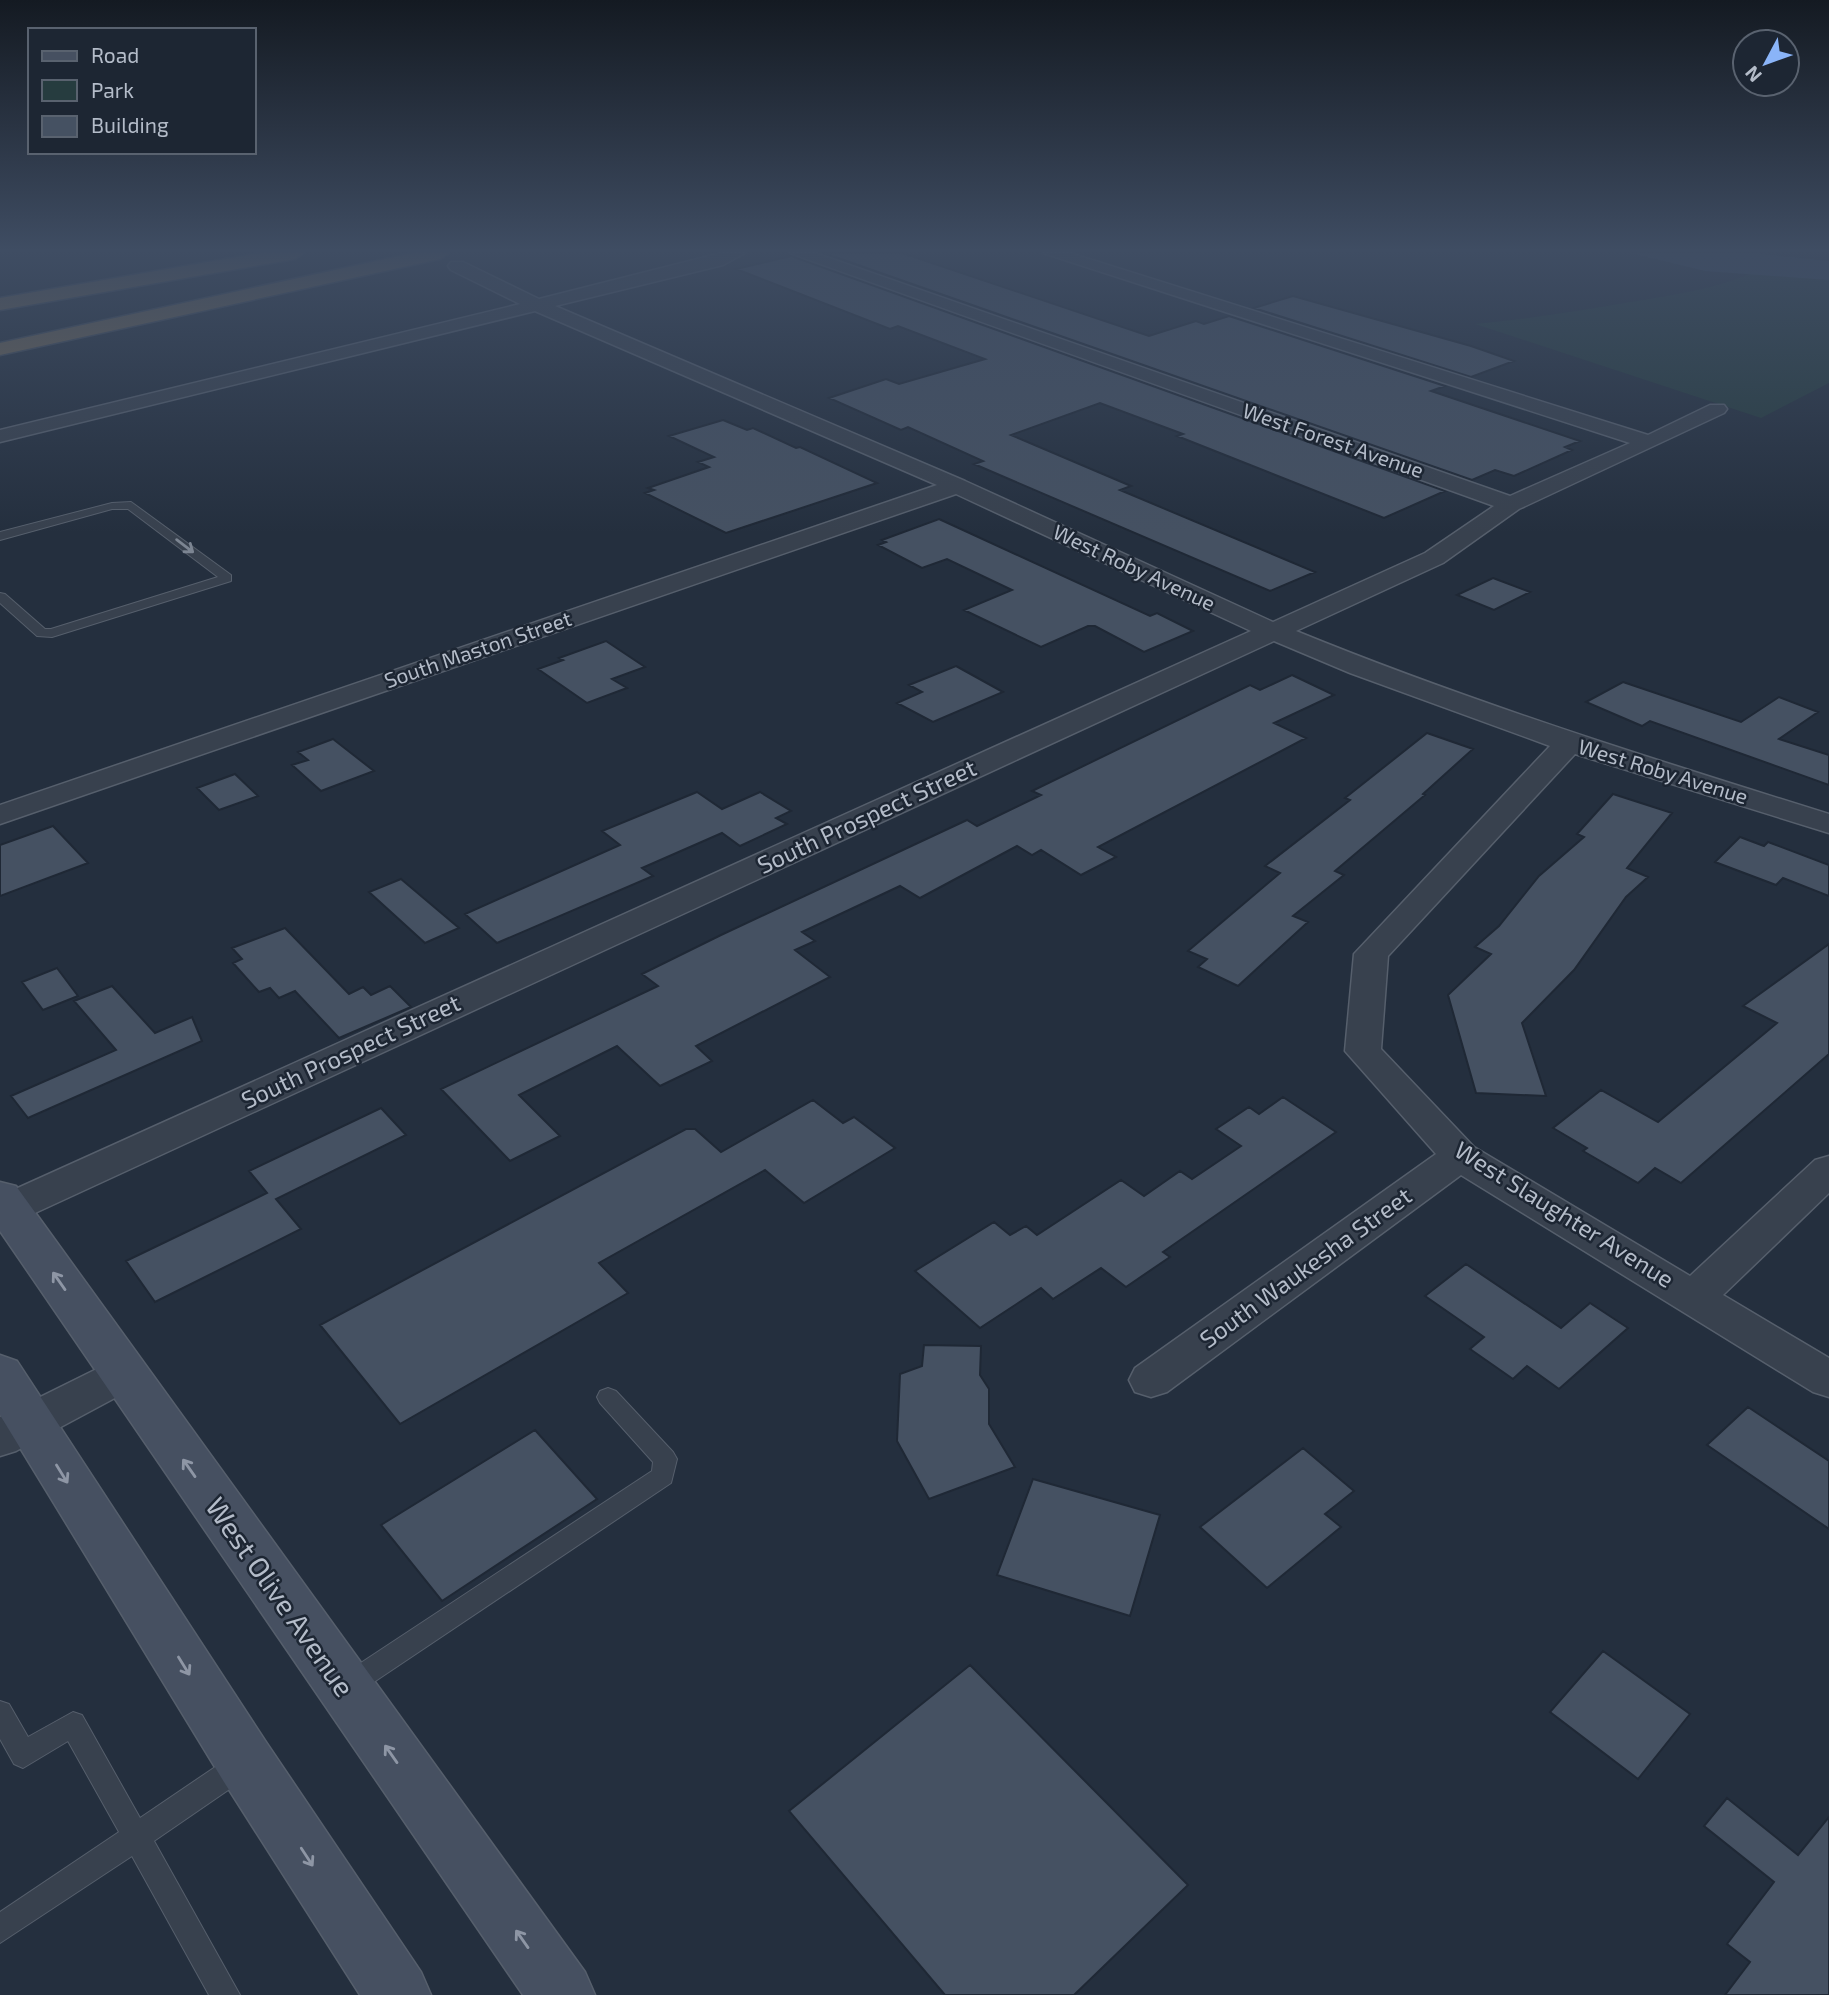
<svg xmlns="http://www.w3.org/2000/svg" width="1829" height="1995" viewBox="0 0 1829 1995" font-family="'Exo 2',sans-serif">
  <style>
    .green { fill: #263c3f }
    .water { fill: #394c67 }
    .building { fill: #455162; stroke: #1f2835; stroke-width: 2 }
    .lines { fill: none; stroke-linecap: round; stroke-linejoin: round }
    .lane-casing { stroke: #565f6c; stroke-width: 2 }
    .street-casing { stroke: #565f6c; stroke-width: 3 }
    .secondary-casing { stroke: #565f6c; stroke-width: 3 }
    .highway-casing { stroke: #434c59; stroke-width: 3 }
    .lane { fill: #38414e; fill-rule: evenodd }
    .street { fill: #38414e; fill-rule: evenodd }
    .secondary { fill: #465061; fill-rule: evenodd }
    .highway { fill: #746855; fill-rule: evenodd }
    .oneway { stroke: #7c8592 }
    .oneway2 { stroke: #8e96a5 }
    .labels { text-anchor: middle; stroke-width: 5; stroke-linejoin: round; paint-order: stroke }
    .far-street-label { font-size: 21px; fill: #b4bcc9; stroke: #1d2633 }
    .street-label { font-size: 24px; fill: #b4bcc9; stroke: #1d2633 }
    .near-street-label { font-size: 28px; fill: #b4bcc9; stroke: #1d2633 }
  </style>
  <rect width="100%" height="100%" fill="#242f3e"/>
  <path class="green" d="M1756 271H1829V383L1761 418 1475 324C1527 319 1579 311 1630 302 1673 295 1717 289 1756 271Z"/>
  <path class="water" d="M1631 253H1752L1829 261V280L1705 271Z"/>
  <path class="building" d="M824 253H902L1149 336 1196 321 1204 324 1229 316 1445 386 1431 391 1580 441 1565 447 1572 450 1514 476 1495 470 1472 480Z
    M791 256 1445 491 1384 518 1177 436 1183 434 1100 403 1011 435 1131 486 1120 490 1315 572 1270 591 974 464 983 461 908 427 901 430 829 398 886 379 899 384 985 359 898 326 890 329 736 269Z
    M1293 296 1471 346 1514 361 1471 377 1254 308Z
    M723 420 747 430 753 428 796 448 800 447 877 483 726 533 645 493 654 490 648 488 709 467 698 462 714 457 669 436Z
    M939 519 1150 616 1157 613 1193 631 1144 652 1095 626H1088L1041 647 964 610 1012 590 947 559 922 568 878 545 886 542 882 540Z
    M1493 578 1530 592 1494 610 1457 595Z
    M606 641 645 667 612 679 627 688 587 703 538 669 563 660 559 658Z
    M956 666 1003 692 933 722 897 703 922 692 909 685Z
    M1292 675 1334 695 1274 723 1306 738 1098 847 1116 857 1081 875 1041 850 1032 855 1017 846 920 898 900 886 802 932 815 941 795 950 830 977 696 1046 712 1061 660 1086 617 1046 519 1095 560 1136 510 1161 441 1089 658 986 642 974 721 935 967 820 977 826 1041 795 1032 791 1250 685 1260 690Z
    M1623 682 1741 722 1779 697 1818 712 1779 739 1829 755V785L1650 721 1642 726 1586 702Z
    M1427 733 1473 749 1423 794 1425 795 1335 871 1344 875 1293 916 1308 922 1238 986 1198 967 1207 959 1188 951 1280 873 1265 866 1350 800 1345 798Z
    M333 739 374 771 321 791 292 765 308 760 298 752Z
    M235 774 258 796 219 810 197 788Z
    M697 792 722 809 760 792 791 811 776 818 787 824 740 846 722 833 642 868 653 876 497 943 465 914 620 845 602 831Z
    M1613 794 1672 813 1627 868 1648 877 1626 897 1574 970 1522 1023 1546 1096 1476 1093 1448 995 1491 954 1475 947 1499 926 1539 876 1584 837 1577 834Z
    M53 826 88 863 0 896V845Z
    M1740 837 1764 846 1768 842 1829 865V896L1783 878 1776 885 1715 862Z
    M401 879 459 928 425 943 369 892Z
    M285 928 349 994 363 987 371 995 390 986 411 1007 339 1038 295 991 279 998 270 988 259 992 233 963 242 959 232 948Z
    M1829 944V1054L1681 1183 1655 1168 1638 1183 1583 1151 1587 1148 1553 1128 1601 1090 1658 1122 1777 1023 1743 1006Z
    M57 968 78 996 43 1010 22 982Z
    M112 986 155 1033 192 1017 202 1041 28 1118 11 1096 116 1050 74 1001Z
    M1283 1097 1336 1132 1163 1252 1170 1257 1126 1287 1101 1268 1053 1299 1041 1288 980 1328 915 1271 994 1222 1010 1235 1026 1226 1037 1235 1121 1180 1144 1196 1180 1171 1192 1179 1241 1146 1216 1129 1249 1107 1259 1114Z
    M813 1100 843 1123 854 1117 895 1148 804 1203 765 1170 599 1263 628 1293 400 1424 320 1325 686 1129H695L721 1152Z
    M381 1108 406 1135 276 1199 301 1229 155 1302 126 1261 267 1193 249 1171Z
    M1466 1264 1561 1328 1590 1303 1628 1328 1559 1389 1527 1366 1513 1379 1470 1349 1484 1337 1425 1296Z
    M924 1345 981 1346 980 1375 989 1389V1424L1015 1467 929 1499 897 1441 900 1374 922 1366Z
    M1748 1407 1829 1461V1529L1707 1445Z
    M535 1430 597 1499 442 1601 381 1525Z
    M1303 1448 1354 1491 1325 1514 1341 1527 1267 1588 1200 1527Z
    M1033 1479 1160 1515 1130 1616 997 1575Z
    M1603 1651 1690 1714 1638 1779 1550 1712Z
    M970 1665 1188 1885 1074 1995H945L789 1811Z
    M1727 1798 1798 1855 1829 1817V1995H1725L1750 1962 1727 1944 1774 1882 1704 1826Z"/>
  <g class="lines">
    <defs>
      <path id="lane" d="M131 502 231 575V581L52 637 37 636 0 603V593L5 594 45 629H51L218 577 128 509H112L0 540V532L112 503Z
        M608 1388 616 1391 673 1452 677 1459 671 1483 359 1692 350 1696 341 1692 337 1684 341 1676 652 1471 653 1462 600 1403 597 1397 600 1391Z
        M0 1701 9 1704 28 1737 73 1712 82 1715 140 1818 230 1757 240 1753 250 1757 253 1766 250 1775 154 1841 240 1995H209L132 1856 0 1943V1912L119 1832 68 1741 23 1768 14 1764 0 1739Z"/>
      <path id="street" d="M721 253H745L723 265 555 306 965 481 1273 622 1425 553 1494 506 790 253H815L1510 496 1630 443 1043 253H1070L1648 435 1710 405H1724L1727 409 1724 413 1519 509 1443 563 1296 631C1470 702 1649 758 1829 814V833L1575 754 1388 956 1381 1049 1474 1147 1690 1276 1815 1160 1829 1156V1193L1723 1295 1829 1358V1397L1813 1392 1461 1175 1167 1392 1151 1397 1135 1392 1129 1380 1135 1368 1436 1154 1345 1051 1354 954 1550 746 1350 673 1274 641 22 1219 8 1223 0 1221V1196L1251 631 956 494 0 824V805L937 485 535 311 0 442V430L520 304 451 270 448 266 451 262H463L539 299Z
        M123 1356 139 1361 145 1373 139 1385 16 1451 0 1456V1417Z"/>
      <path id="secondary" d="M0 1182 16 1186 585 1972 595 1995H523L0 1231Z
        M0 1355 17 1361 266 1742 421 1972 431 1995H360L224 1782 0 1415Z"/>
      <path id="highway" d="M260 253H304L295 259 0 310V298Z
        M413 253H449L440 259 0 355V343Z"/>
    </defs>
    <use href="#lane" class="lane-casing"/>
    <use href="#street" class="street-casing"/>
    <use href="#secondary" class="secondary-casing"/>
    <use href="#highway" class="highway-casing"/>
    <use href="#lane" class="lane"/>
    <use href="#street" class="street"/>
    <use href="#secondary" class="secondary"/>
    <use href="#highway" class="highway"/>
  </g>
  <defs><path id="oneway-shaft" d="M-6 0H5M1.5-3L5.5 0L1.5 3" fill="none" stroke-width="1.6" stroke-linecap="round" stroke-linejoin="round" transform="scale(1.75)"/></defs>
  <use class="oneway" href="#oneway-shaft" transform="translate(185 546) rotate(37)"/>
  <g class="oneway2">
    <use href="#oneway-shaft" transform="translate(59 1281) rotate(-125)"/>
    <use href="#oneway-shaft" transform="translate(189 1468) rotate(-125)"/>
    <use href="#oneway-shaft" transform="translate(62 1474) rotate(58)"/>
    <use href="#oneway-shaft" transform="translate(184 1666) rotate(58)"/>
    <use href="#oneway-shaft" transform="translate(391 1754) rotate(-125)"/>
    <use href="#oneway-shaft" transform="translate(307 1857) rotate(57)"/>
    <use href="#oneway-shaft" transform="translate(522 1939) rotate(-125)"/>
  </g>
  <linearGradient id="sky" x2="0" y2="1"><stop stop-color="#141a22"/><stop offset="0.47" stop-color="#3f4d63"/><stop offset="1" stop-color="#3f4d63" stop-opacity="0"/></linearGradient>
  <rect width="1829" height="533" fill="url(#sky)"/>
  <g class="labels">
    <g class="far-street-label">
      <text transform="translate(1333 441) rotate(19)" y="7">West Forest Avenue</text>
      <text transform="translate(1134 568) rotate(25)" y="7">West Roby Avenue</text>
      <text transform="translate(478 650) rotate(-19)" y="7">South Maston Street</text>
      <text transform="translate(1663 772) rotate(17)" y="7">West Roby Avenue</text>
    </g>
    <g class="street-label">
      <text transform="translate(867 817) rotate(-25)" y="8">South Prospect Street</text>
      <text transform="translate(351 1052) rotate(-25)" y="8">South Prospect Street</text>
      <text transform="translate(1564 1215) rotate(32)" y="8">West Slaughter Avenue</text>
      <text transform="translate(1306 1268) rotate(-36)" y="8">South Waukesha Street</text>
    </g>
    <g class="near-street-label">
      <text transform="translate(280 1597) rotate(55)" y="10">West Olive Avenue</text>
    </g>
  </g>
  <rect x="28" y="28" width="228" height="126" fill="#1d2633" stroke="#59626f" stroke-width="2"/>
  <rect x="42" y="51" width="35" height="10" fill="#465061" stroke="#59626f" stroke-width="2"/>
  <text x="91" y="63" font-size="21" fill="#b4bcc9">Road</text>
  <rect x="42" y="80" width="35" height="21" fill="#263c3f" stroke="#59626f" stroke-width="2"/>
  <text x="91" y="98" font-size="21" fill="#b4bcc9">Park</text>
  <rect x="42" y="116" width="35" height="21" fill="#455162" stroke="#59626f" stroke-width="2"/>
  <text x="91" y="133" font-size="21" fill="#b4bcc9">Building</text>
  <g transform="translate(1766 63) rotate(229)"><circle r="33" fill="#1d2633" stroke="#59626f" stroke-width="2"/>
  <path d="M0-5L12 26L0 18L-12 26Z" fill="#8ab4f8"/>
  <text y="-10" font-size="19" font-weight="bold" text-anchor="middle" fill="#b4bcc9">N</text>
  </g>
</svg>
